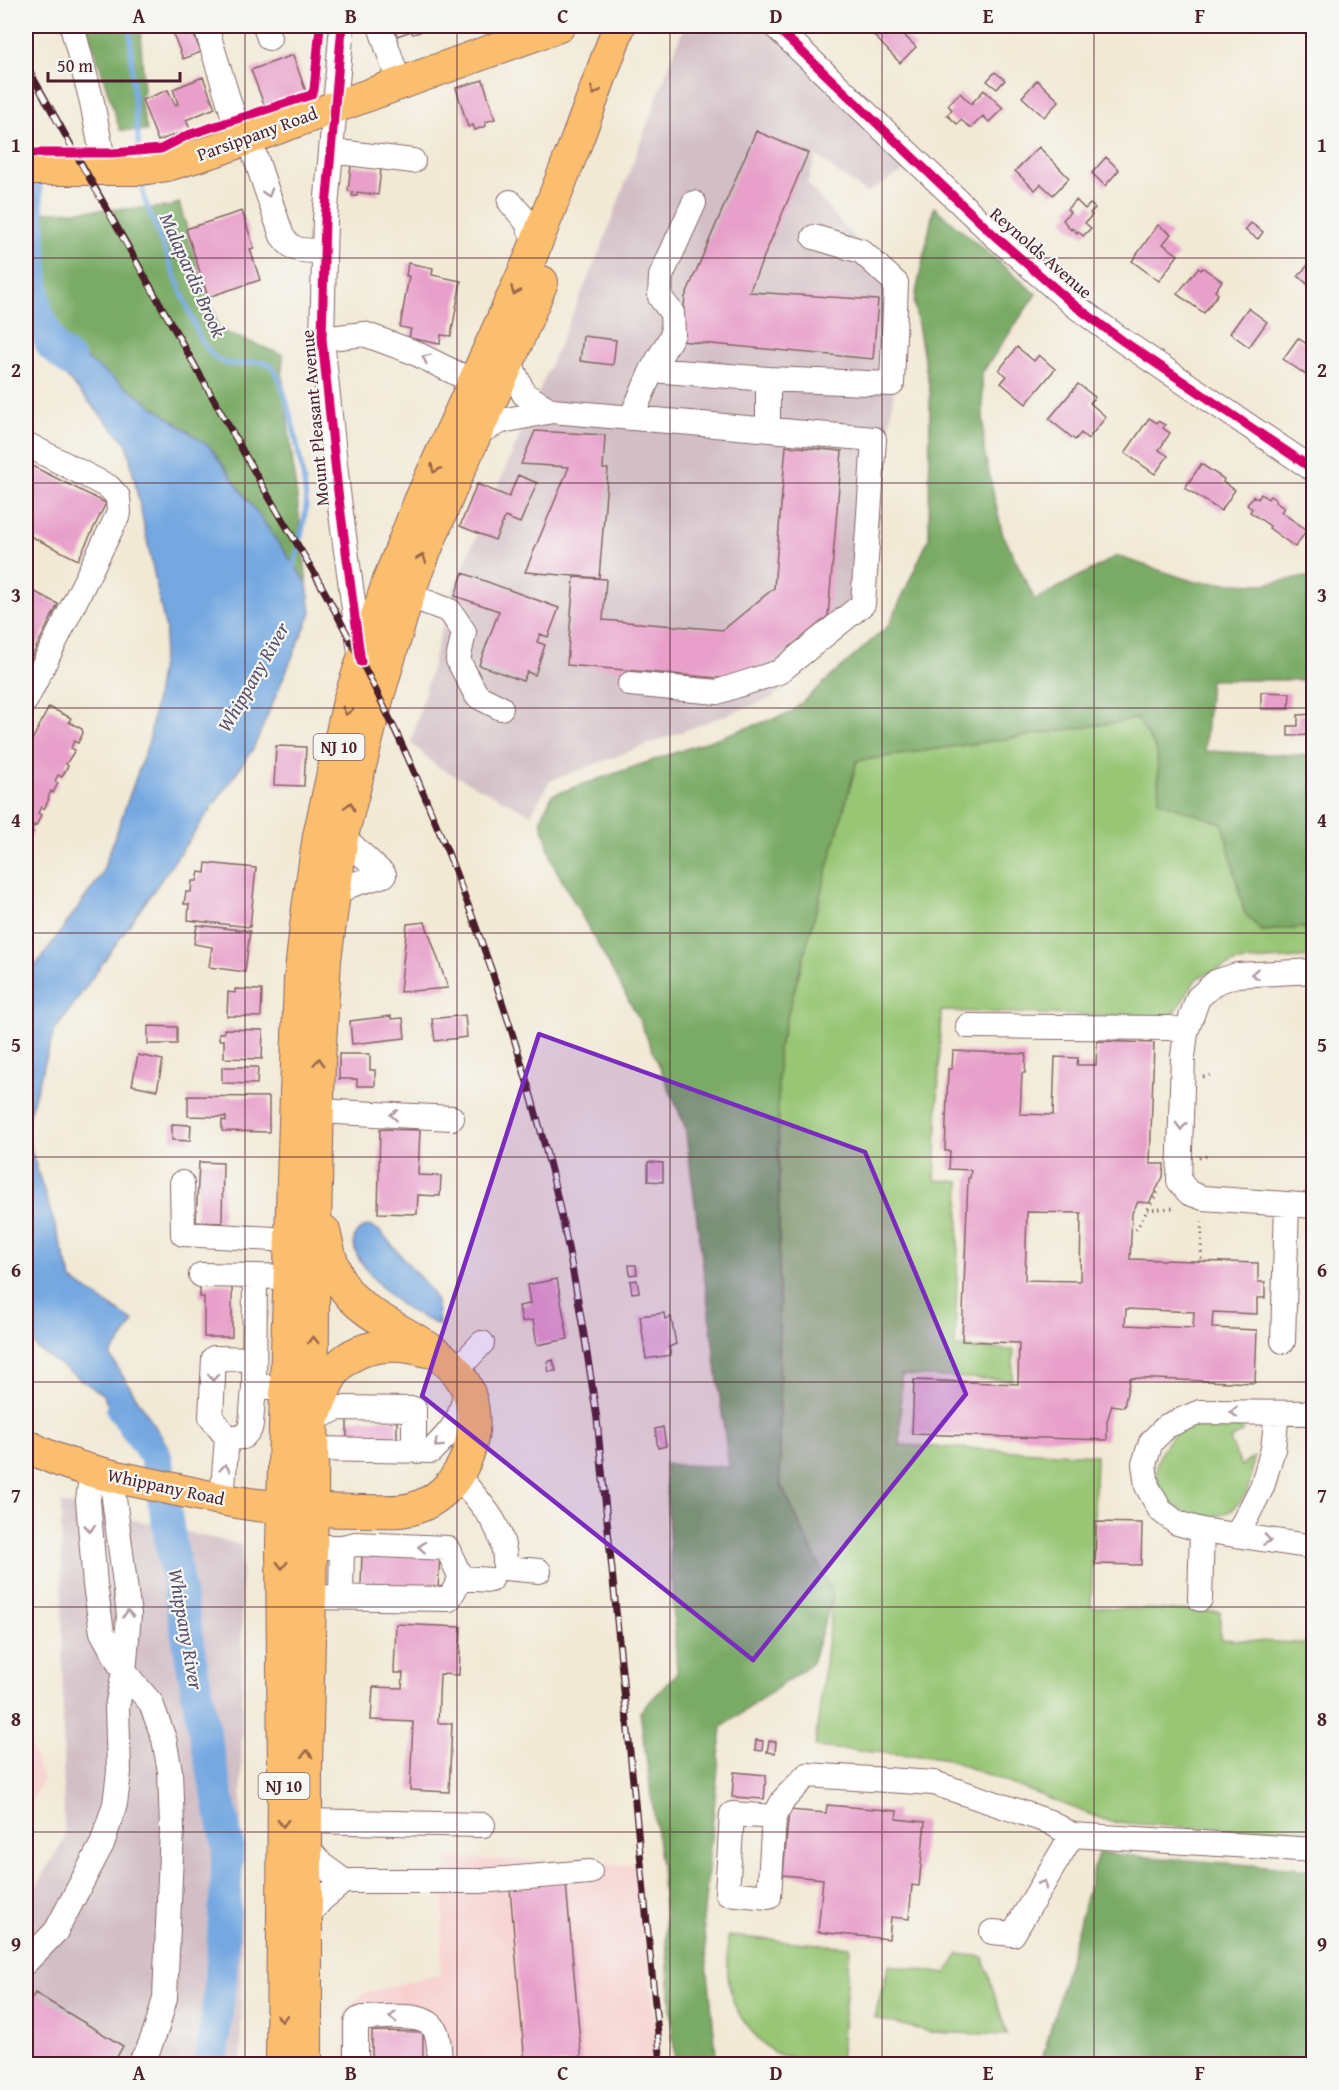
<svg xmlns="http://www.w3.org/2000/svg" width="1339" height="2090" viewBox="0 0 1339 2090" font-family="'Gentium Book Plus',serif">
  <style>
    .built { fill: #f7d0cf }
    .industrial { fill: #d2bec5 }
    .green { fill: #98c674; stroke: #717250; stroke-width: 1.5 }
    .forest { fill: #7aab66; stroke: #626548; stroke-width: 1.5 }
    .water { fill: #74a8e1; stroke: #5f6486; stroke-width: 1.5 }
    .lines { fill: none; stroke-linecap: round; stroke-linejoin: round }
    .stream { stroke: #74a8e1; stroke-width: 5 }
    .river { stroke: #74a8e1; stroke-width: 32 }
    .building { fill: #e89fca; fill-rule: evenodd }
    .minor-casing { stroke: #856666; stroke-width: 26 }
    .major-casing { stroke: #856666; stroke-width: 34 }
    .path { stroke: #856666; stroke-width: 3; stroke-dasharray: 1.5 4.5; stroke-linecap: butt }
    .minor { stroke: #fff; stroke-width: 24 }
    .major { stroke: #fbbd6e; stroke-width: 32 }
    .rail-casing { stroke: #4a1f2b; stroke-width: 7 }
    .rail { stroke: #f6f6f2; stroke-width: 4.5; stroke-dasharray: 14; stroke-linecap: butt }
    .cycleway-casing { stroke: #f6f6f2; stroke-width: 13 }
    .cycleway { stroke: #d6006c; stroke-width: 9 }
    .oneway { stroke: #9a6649 }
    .oneway2 { stroke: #ae9aa0 }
    .marked { fill: #7b2cbf; fill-opacity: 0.2; stroke: #7b2cbf; stroke-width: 4.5; stroke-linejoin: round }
    .grid { fill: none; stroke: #4a1f2b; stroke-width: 1.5; stroke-opacity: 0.55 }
    .labels { text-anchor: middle; stroke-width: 4.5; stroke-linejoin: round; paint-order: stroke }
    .shield { fill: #f6f6f2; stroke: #7e6067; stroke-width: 1.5 }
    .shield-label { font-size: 16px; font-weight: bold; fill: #4a1f2b }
    .street-label { font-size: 18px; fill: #4a1f2b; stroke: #f6f6f2 }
    .water-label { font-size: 20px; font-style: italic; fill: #594f6b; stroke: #f6f6f2 }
    .neatline { fill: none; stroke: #4a1f2b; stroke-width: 2 }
    .grid-label { font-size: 20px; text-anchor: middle; font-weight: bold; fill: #4a1f2b }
  </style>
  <rect width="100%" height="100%" fill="#f6f6f2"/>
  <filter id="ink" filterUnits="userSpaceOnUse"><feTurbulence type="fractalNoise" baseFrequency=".0167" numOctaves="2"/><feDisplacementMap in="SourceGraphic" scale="12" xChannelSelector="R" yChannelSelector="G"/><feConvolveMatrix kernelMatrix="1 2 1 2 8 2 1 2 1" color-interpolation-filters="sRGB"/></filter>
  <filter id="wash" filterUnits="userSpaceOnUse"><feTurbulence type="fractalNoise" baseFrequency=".008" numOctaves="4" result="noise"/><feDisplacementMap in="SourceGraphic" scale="24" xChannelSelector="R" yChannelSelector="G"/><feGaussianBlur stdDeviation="1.35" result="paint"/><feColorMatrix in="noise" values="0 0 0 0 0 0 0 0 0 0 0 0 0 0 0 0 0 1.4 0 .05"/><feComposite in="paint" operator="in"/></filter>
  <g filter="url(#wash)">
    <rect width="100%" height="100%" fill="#f2e9d5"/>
    <path class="built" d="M26 1735 43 1780 26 1811Z
      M447 1858 639 1865 659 2064H345L346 2008 364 1993 440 1974Z"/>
    <path class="industrial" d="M706 26H782L921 161 866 193 816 156 807 183 905 298 867 613 772 698 550 781 531 814 438 767 411 743 452 592 601 248 682 31Z
      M61 1503 242 1545 241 2064H26V1903L64 1839Z"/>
    <path class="green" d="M1138 719 1157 750 1159 801 1223 824 1244 912 1261 931 1313 927V957L1236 962 1197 978 1171 1018 941 1011 935 1180 960 1182 955 1347 1014 1350 1012 1380 901 1375 900 1445 1096 1455 1091 1607 1220 1612V1639L1313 1644 1312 1836 1110 1822 944 1758 815 1747 833 1595 780 1483 778 1050 857 761Z
      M1217 1423 1235 1426 1244 1431 1230 1440 1241 1466 1254 1457C1252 1468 1252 1483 1246 1493 1215 1550 1125 1496 1168 1441 1173 1435 1181 1426 1189 1424 1197 1421 1209 1423 1217 1423Z
      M728 1936 850 1947 840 2062C818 2062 797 2062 776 2053 769 2051 763 2043 758 2038 726 2007 726 1977 728 1936Z
      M959 1954 983 1957 1007 2035 930 2032 874 2018 889 1965 946 1974Z"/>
    <path class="forest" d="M87 26H140L144 92 140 99 147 131 120 130Z
      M179 203 219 330 283 355 282 372 307 583 210 447 26 316V213L169 207Z
      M934 207 1036 294 982 373 984 451 1002 532 1035 600 1117 556 1195 582 1264 584 1313 576V680H1210L1205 751 1313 756V927L1261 931 1244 912 1223 824 1159 801 1157 751 1138 719 857 761 778 1050 780 1483 833 1595 812 1663 722 1727 703 1921 717 2064H675L661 1866 640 1712 677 1673 665 1464 729 1467 685 1126 638 1017 553 864 541 819 552 795 790 713 889 625 929 538 930 391 914 303Z
      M1098 1853 1313 1870V2064H1041Z"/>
    <path class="water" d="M26 316 210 447 307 583 311 613 253 749 54 1032 26 1125V979L101 876 150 738 166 631 127 444 26 332Z
      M26 1134 72 1280 134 1322 110 1356 168 1447 124 1438 103 1395 36 1348 26 1317Z
      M368 1226 380 1231 426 1285 434 1296 437 1305 439 1325C428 1320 415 1315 405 1308 389 1296 326 1239 368 1226Z"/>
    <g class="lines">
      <path class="stream" d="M130 26 133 89 140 158
        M142 180 144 198 201 341C206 347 211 354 217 359 235 372 256 356 270 365 286 377 306 481 306 503 306 521 297 552 293 571"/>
      <path class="river" d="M26 182 36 310 52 346 70 361
        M122 1408 156 1457 201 1716 228 1846 221 1978 211 2064"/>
    </g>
    <g id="blocks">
      <path class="building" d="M170 26H190L201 52 183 59Z
        M394 26H427L419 28 420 32 413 34 411 31 397 36Z
        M865 26H909L911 28 904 35 916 47 900 63Z
        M293 55 306 92 265 107 251 70Z
        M995 72 1005 80 997 89 987 81Z
        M203 77 215 108 186 120 190 129 158 141 142 100 168 90 175 105 178 104 173 89Z
        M483 80 495 119 485 122 486 126 475 130 473 125 468 127 456 88Z
        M1037 80 1059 101 1044 117 1022 97Z
        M984 90 1003 108 989 122 983 116 971 128 961 120 957 124 947 115 952 110 948 105 960 93 971 104Z
        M756 131 808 153 749 292 878 300 873 359 680 341 685 297Z
        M1039 147 1069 178 1053 195 1041 184 1035 190 1015 171Z
        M1106 157 1119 170 1105 186 1092 173Z
        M351 165 381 169 378 195 357 192V196H352L353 192 348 191Z
        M1076 200 1085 209 1090 204 1095 208 1090 213 1092 215 1085 223 1091 228 1083 236 1078 231 1077 233 1072 228 1071 230 1063 220 1070 212 1067 209Z
        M242 211 254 248 250 249 260 280 208 297 186 229Z
        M1251 223 1263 232 1258 239 1245 230Z
        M1158 225 1171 234 1163 244 1178 255 1159 281 1132 261Z
        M408 263 433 268 432 275 461 281 451 336 441 335 440 344 409 338 411 329 400 327 409 276H406Z
        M1310 263 1314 265V284L1311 287 1298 276Z
        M1198 268 1201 270 1203 268 1222 281 1215 291 1218 294 1204 313 1177 294Z
        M1248 308 1267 322 1249 347 1230 333Z
        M583 336 616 340 613 365 580 361Z
        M1298 338 1314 349V384L1307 380 1309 377 1283 359Z
        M1017 347 1034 361 1039 355 1055 369 1026 404 1001 383 1007 376 999 370Z
        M1078 384 1095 397 1090 403 1106 417 1088 439 1081 433 1075 440 1049 419Z
        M1149 418 1157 423 1158 421 1165 425 1163 428 1170 433 1159 450 1168 456 1155 474 1125 453Z
        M535 431 605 435 603 469H608L599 578 525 572 569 467 521 464Z
        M786 446 842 451 828 616 764 669 741 680 567 665 574 577 606 579 603 620 723 630 774 588Z
        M26 463 106 503 78 560 26 534Z
        M1201 464 1224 479 1223 482 1235 490 1221 511 1185 488Z
        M518 475 537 483 520 523 505 517 495 540 460 526 477 484 509 497Z
        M1261 494 1268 499 1270 496 1276 500 1275 502 1284 508 1281 512 1307 530 1295 547 1269 528 1270 526 1250 512 1252 509 1247 505 1253 496 1258 499Z
        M463 573 559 608 548 637 540 634 537 642 545 645 535 675 527 672 523 681 479 665 499 611 455 596Z
        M26 587 58 604 26 668Z
        M1261 692 1290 693 1289 709H1261Z
        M49 707 71 718 69 722 82 729 83 733 78 743 74 741 71 748 75 750 66 764 68 766 62 777 58 775 55 781 58 783 53 793 51 791 48 798 49 799 44 809 41 807 38 813 41 815 36 826 34 825 31 830 33 832 28 842 26 841V752Z
        M1314 714V735L1288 736V726H1298V715Z
        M276 746 306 747 304 786 274 785Z
        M206 863 256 868 250 927 188 920 189 904H184L186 892H191L192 881H197L199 872 205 873Z
        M425 922 448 988 400 992 407 924Z
        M197 925 250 931 245 972 209 967 212 947 194 944Z
        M235 989 262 990 261 1017 227 1016 228 992 235 993Z
        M465 1015 467 1037 435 1041 432 1019Z
        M391 1016V1019L403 1018 405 1038 352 1044 350 1021Z
        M148 1026 177 1027V1044H148Z
        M224 1029 263 1030 262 1059 224 1058V1040H219V1033H224Z
        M1097 1041 1154 1043 1150 1164H1164L1163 1177 1149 1203 1138 1202 1132 1213 1130 1259 1258 1263V1282H1265V1298H1257V1314L1213 1312 1212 1328 1257 1330 1255 1383 1130 1378 1124 1407 1112 1405 1107 1421V1440L912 1434 914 1380 1018 1384 1019 1343 962 1341 968 1178H970L971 1170 949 1169 950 1151H945L948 1069H952L953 1051 1026 1054 1025 1073H1022L1020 1114 1053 1115 1055 1057 1078 1058 1077 1065H1096ZM1027 1212 1081 1213 1080 1281 1025 1280ZM1126 1309 1194 1312 1193 1328 1125 1325Z
        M339 1054H370V1070H375V1086H357V1079H339Z
        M138 1055 163 1060 157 1090 132 1085Z
        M222 1067H258L257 1084 222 1083Z
        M188 1096 269 1097V1132L222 1131V1120L226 1121V1117L188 1116Z
        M172 1124 191 1125 190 1141 172 1140Z
        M380 1129 420 1130 418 1175 441 1176 440 1196 418 1195 417 1214 378 1213Z
        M199 1162 223 1163 222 1223 196 1222Z
        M648 1162 663 1163V1182L648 1181Z
        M629 1265H636L637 1274 630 1275Z
        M557 1279 568 1339 537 1345 533 1320 522 1322 519 1306 530 1304 527 1285Z
        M637 1280 639 1292 632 1293 630 1281Z
        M232 1283V1337H204V1297H200V1286Z
        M664 1313 665 1319 671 1317 676 1344 669 1347 671 1355 646 1359 640 1316Z
        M553 1360 556 1371 549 1372 547 1362Z
        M347 1419H397V1440L347 1439Z
        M663 1427 666 1446 658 1448 655 1429Z
        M1096 1522 1142 1523 1141 1565 1095 1564Z
        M362 1550 440 1554 438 1590 361 1587Z
        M396 1624 461 1627 459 1675 440 1674 438 1723H452L449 1792 410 1790 413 1722 371 1720 373 1687 402 1688 403 1673H394Z
        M756 1740 763 1741 762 1751 755 1750Z
        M769 1741 776 1742 775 1753 767 1752Z
        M734 1772 766 1775 764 1799 732 1797Z
        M827 1805 897 1811 896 1819 925 1822 919 1886 912 1885 909 1919 891 1917 889 1939 818 1932 823 1879 783 1875 789 1810 826 1813Z
        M566 1883 582 2064H525L510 1888Z
        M35 1993 123 2046 113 2064H26V2009Z
        M372 2031 423 2032V2064H372Z"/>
    </g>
  </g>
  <g filter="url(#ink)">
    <use href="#blocks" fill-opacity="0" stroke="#856666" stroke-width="1.5"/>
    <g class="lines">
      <defs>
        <path id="minor" d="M72 26 92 102 105 170
          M265 26 269 38
          M342 26 325 219 322 339 338 492 361 660
          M380 26 399 83
          M775 26 995 236 1074 305 1123 341 1314 470
          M206 27 241 141
          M249 138 282 236C295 254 305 250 324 251
          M331 151 413 161
          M510 202 526 221 536 244
          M322 339 364 334 413 352 474 382
          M652 370 768 379
          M552 411 874 439 863 604 779 672 717 692 630 684
          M631 418 652 370 673 334 672 313 660 297 661 276 694 203
          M768 429V379L892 384 896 283 861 251 814 237
          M476 433 502 421 552 411 524 394 509 361
          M26 444 109 487 118 497 119 513 26 700
          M408 595 450 611 464 632 458 660 477 696 501 708
          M342 836 384 875
          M335 894 351 885 384 875
          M1314 971 1237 975 1216 982 1198 998 1186 1032 1183 1057 1179 1181 1189 1193 1203 1198 1314 1206
          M968 1026 1170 1028 1186 1032
          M318 1111 452 1118
          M182 1183 183 1234 291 1240
          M201 1275 255 1276
          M1283 1341 1287 1204
          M456 1371 482 1343
          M286 1387H254L255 1276 290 1277
          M1314 1413 1200 1412 1167 1426 1151 1442 1144 1464 1147 1486 1160 1510 1177 1523 1202 1530 1314 1547
          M312 1420 338 1408 414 1409V1450
          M227 1438 243 1437 250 1429 251 1424 254 1387
          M312 1449 431 1451C451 1432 462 1419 465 1392
          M92 1470 88 1500 95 1585 102 1632 124 1672 151 1703 164 1739 170 1771 172 1828 165 1998 157 2027 148 2050 139 2064
          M457 1475C481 1504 507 1527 505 1568L539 1571
          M222 1499 227 1438 211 1417 214 1358 253 1359
          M1237 1535 1262 1487 1273 1449 1277 1413
          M311 1547H342L356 1544 447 1548 461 1578
          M310 1597 449 1599 461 1578 491 1580
          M341 1597 342 1547
          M1200 1599 1202 1530
          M774 1817 732 1814 727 1893 769 1897 774 1817 784 1799 807 1775 934 1783 1050 1822 1072 1835 1314 1850
          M306 1821 483 1825
          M307 1847 322 1865 344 1881H480L590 1872
          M307 1918 321 1900 344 1881
          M992 1932 1013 1934 1072 1835
          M26 1962 56 1931 102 1844 115 1804 119 1772 117 1707 124 1672 129 1615 111 1475
          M356 2064V2023L358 2020 362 2018C381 2018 428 2010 436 2032 440 2041 439 2055 440 2064"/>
        <path id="major" d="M26 169H141L167 165 214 151 559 26
          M316 1411C321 1400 325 1387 331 1377 350 1343 395 1341 427 1351
          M26 1445C64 1467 111 1476 155 1485 188 1492 223 1501 257 1505 293 1509 330 1511 365 1511 382 1511 399 1513 415 1508 459 1494 483 1440 470 1397 454 1340 368 1330 341 1283 332 1267 328 1249 324 1231
          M282 2064 284 1777 282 1545 287 1351 300 980 308 908 319 836 349 701 389 580 420 501 529 261 577 140 619 26
          M306 2064V1767L312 1509 313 1304 319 1062 325 960 342 836 378 696 404 608 416 573 454 481 509 361 542 282"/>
      </defs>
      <use href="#minor" class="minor-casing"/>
      <use href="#major" class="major-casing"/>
      <path class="path" d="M1203 1077 1210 1075
        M1199 1158 1207 1156
        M1147 1210 1174 1208
        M1136 1230 1160 1188
        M1201 1259 1202 1218"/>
      <use href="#minor" class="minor"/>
      <use href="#major" class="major"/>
      <defs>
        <path id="rail" d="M26 65C104 206 184 346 263 487 284 523 307 559 327 596 362 661 396 728 425 797 476 917 519 1043 551 1170 571 1252 585 1335 597 1419L661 2064"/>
      </defs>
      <use href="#rail" class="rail-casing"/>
      <use href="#rail" class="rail"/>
      <defs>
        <path id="cycleway" d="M342 26 325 219 322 339 338 492 361 662
          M775 26 995 236 1074 305 1123 341 1314 470
          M26 153H113L161 149 188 135 311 95 314 90 320 26"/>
      </defs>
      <use href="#cycleway" class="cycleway-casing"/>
      <use href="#cycleway" class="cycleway"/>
    </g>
    <defs><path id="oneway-chevron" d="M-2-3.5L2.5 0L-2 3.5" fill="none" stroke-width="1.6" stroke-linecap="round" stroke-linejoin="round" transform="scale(1.5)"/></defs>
    <g class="oneway">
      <use href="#oneway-chevron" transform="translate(595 91) rotate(110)"/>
      <use href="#oneway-chevron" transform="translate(515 291) rotate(114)"/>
      <use href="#oneway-chevron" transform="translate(435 469) rotate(114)"/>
      <use href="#oneway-chevron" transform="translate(422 558) rotate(-68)"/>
      <use href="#oneway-chevron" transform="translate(347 711) rotate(104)"/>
      <use href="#oneway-chevron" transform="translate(350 806) rotate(-76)"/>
      <use href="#oneway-chevron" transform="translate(319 1062) rotate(-87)"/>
      <use href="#oneway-chevron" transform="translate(313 1340) rotate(-90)"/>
      <use href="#oneway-chevron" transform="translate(282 1565) rotate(90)"/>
      <use href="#oneway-chevron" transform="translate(307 1754) rotate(-89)"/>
      <use href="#oneway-chevron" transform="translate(283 1823) rotate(90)"/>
      <use href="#oneway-chevron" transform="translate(282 2018) rotate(90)"/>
    </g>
    <g class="oneway2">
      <use href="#oneway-chevron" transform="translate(268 193) rotate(73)"/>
      <use href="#oneway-chevron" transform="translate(426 358) rotate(-154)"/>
      <use href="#oneway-chevron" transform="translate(1255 974) rotate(177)"/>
      <use href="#oneway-chevron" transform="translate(394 1115) rotate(-177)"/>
      <use href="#oneway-chevron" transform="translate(1181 1126) rotate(92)"/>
      <use href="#oneway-chevron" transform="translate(213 1377) rotate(93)"/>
      <use href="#oneway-chevron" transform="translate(1234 1412) rotate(-179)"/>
      <use href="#oneway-chevron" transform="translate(438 1444) rotate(138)"/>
      <use href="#oneway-chevron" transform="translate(225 1468) rotate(-85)"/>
      <use href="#oneway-chevron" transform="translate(90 1528) rotate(86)"/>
      <use href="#oneway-chevron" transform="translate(1267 1540) rotate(9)"/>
      <use href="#oneway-chevron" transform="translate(422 1547) rotate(-177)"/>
      <use href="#oneway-chevron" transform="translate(128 1614) rotate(-93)"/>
      <use href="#oneway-chevron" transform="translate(1043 1884) rotate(-59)"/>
      <use href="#oneway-chevron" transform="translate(393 2017) rotate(179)"/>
    </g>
  </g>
  <path class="marked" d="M539 1034 865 1152 966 1394 753 1660 422 1396Z"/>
  <path class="grid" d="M245 26V2064M457 26V2064M670 26V2064M882 26V2064M1094 26V2064M26 258H1314M26 483H1314M26 708H1314M26 933H1314M26 1157H1314M26 1382H1314M26 1607H1314M26 1832H1314"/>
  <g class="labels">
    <g class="shield">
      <rect x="313.5" y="734" width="51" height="26" rx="4.5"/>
      <rect x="258.5" y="1773" width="51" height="26" rx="4.5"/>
    </g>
    <g class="shield-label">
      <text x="339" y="753">NJ 10</text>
      <text x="284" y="1792">NJ 10</text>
    </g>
    <g class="street-label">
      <text transform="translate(257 134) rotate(-20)" y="6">Parsippany Road</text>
      <text transform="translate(1041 253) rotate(41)" y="6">Reynolds Avenue</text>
      <text transform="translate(315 418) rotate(-95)" y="6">Mount Pleasant Avenue</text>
      <text transform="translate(166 1487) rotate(12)" y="6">Whippany Road</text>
    </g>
    <g class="water-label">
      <text transform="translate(193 275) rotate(66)" y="7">Malapardis Brook</text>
      <text transform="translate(253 677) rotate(-60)" y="7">Whippany River</text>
      <text transform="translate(186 1629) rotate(80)" y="7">Whippany River</text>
    </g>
  </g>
  <rect width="1339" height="2090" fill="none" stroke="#f6f6f2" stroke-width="66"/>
  <path d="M48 72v9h132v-9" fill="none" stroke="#4a1f2b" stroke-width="3"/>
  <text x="57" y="72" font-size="18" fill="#4a1f2b" stroke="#f6f6f2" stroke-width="4.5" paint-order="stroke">50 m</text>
  <rect x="33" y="33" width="1273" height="2024" class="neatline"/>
  <g class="grid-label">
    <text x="139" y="23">A</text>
    <text x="351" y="23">B</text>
    <text x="563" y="23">C</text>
    <text x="776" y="23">D</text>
    <text x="988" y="23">E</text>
    <text x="1200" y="23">F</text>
    <text x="16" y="152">1</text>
    <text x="1322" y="152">1</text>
    <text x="16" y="377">2</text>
    <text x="1322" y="377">2</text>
    <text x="16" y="602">3</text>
    <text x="1322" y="602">3</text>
    <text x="16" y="827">4</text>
    <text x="1322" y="827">4</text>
    <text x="16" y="1052">5</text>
    <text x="1322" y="1052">5</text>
    <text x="16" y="1277">6</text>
    <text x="1322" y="1277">6</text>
    <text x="16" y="1502">7</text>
    <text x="1322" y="1502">7</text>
    <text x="16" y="1726">8</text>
    <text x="1322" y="1726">8</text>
    <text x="16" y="1951">9</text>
    <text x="1322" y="1951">9</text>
    <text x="139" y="2080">A</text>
    <text x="351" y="2080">B</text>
    <text x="563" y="2080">C</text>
    <text x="776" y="2080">D</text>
    <text x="988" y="2080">E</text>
    <text x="1200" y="2080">F</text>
  </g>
</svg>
